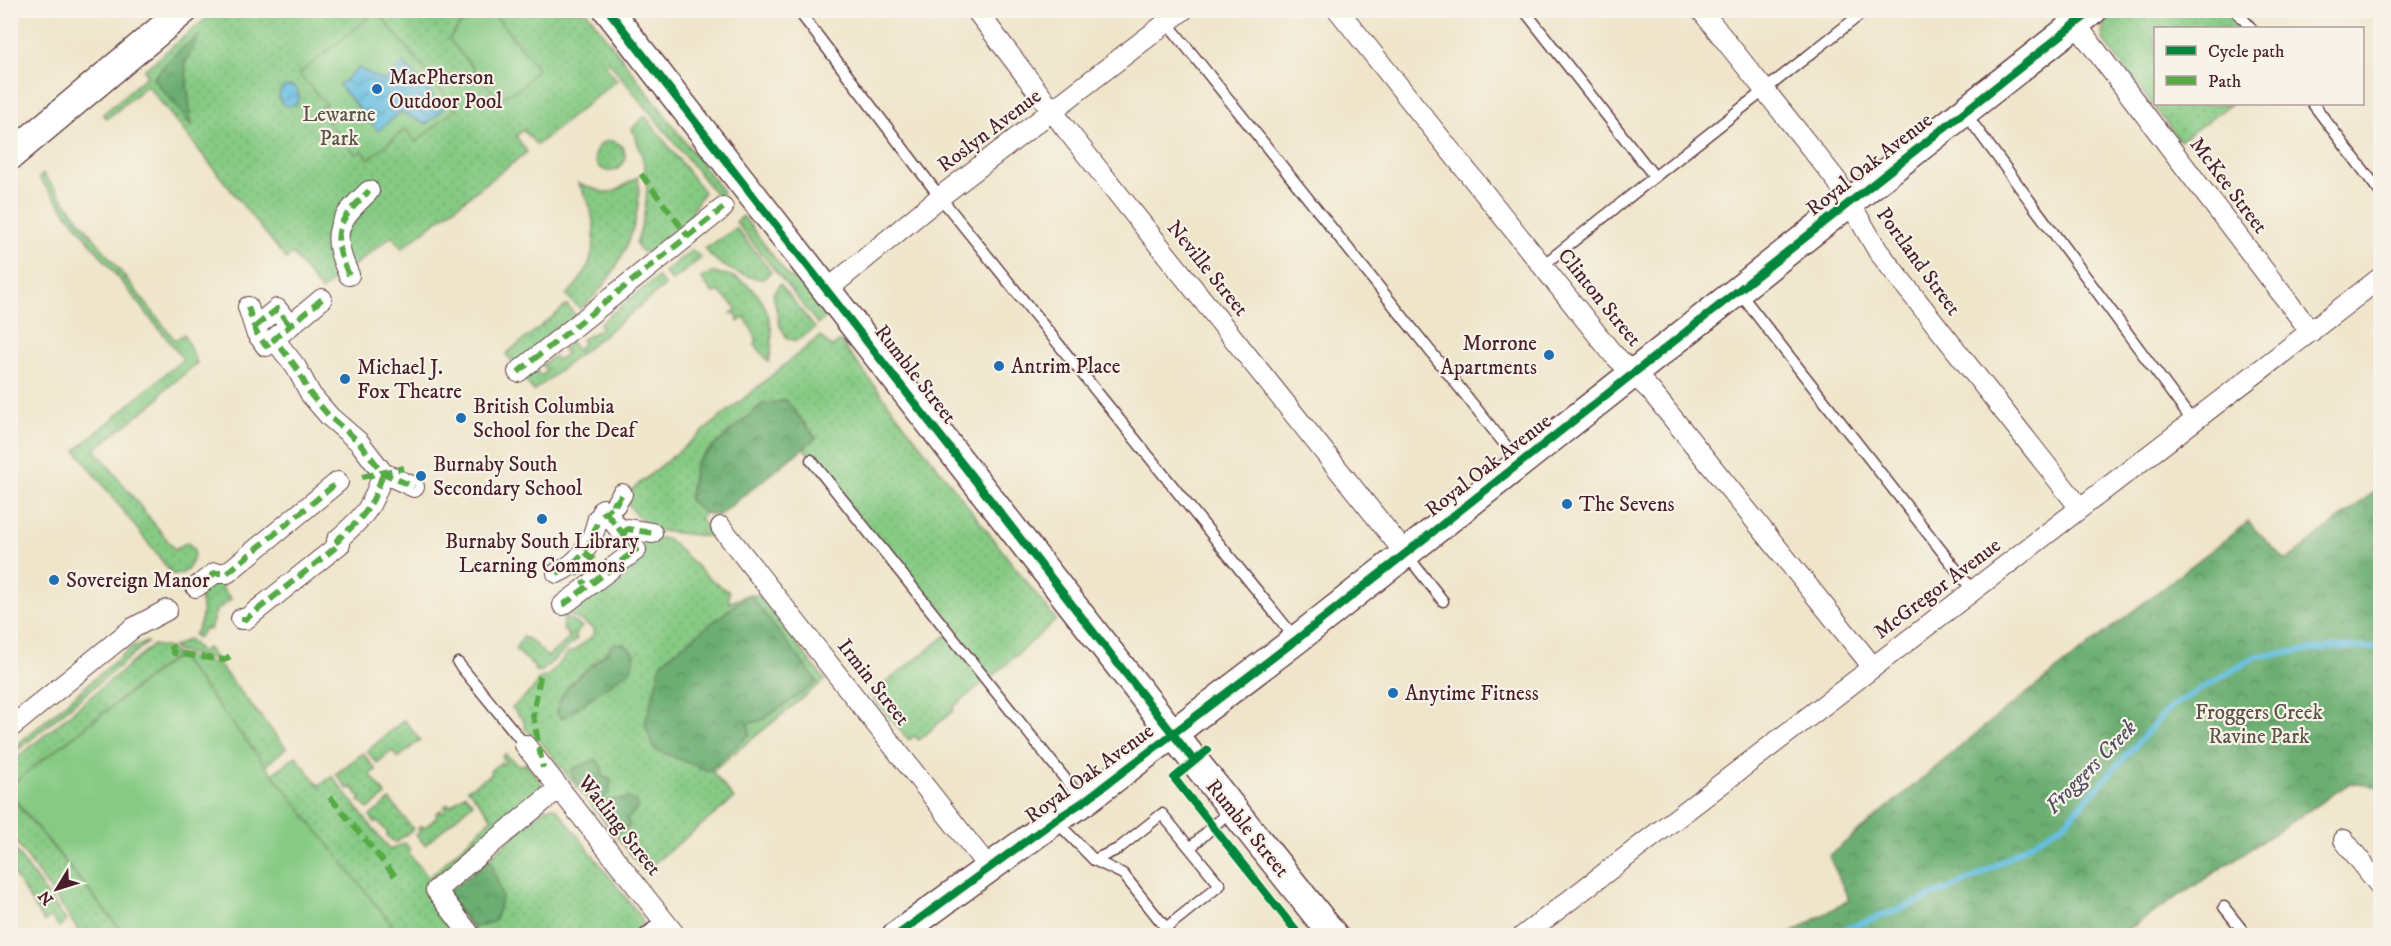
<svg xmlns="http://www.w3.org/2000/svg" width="2391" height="946" viewBox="0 0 2391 946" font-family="'IM FELL DW Pica',serif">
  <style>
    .green { fill: url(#green-dots); stroke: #687458; stroke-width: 1.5 }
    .forest { fill: url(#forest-crowns); stroke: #5b664e; stroke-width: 1.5 }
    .pitch { fill: #86ca84; stroke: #687458; stroke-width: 1.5 }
    .water { fill: url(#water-waves); stroke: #576e86; stroke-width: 1.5 }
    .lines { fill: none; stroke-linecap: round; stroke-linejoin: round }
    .stream { stroke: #64bee2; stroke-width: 6 }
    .lane-casing { stroke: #633d43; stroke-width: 13 }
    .street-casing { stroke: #633d43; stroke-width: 22 }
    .secondary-casing { stroke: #633d43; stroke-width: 31 }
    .lane { stroke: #fff; stroke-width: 10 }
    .street { stroke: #fff; stroke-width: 20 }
    .secondary { stroke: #fff; stroke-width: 28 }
    .quiet { stroke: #57aa44; stroke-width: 6; stroke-dasharray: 12 6; stroke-linecap: butt }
    .cycleway-casing { stroke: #f7f3e8; stroke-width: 11 }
    .cycleway { stroke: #00873e; stroke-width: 8 }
    .poi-dot { fill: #1f6fb2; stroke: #f7f3e8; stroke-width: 2 }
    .labels { text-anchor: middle; stroke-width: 4.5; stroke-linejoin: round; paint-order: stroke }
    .poi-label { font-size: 21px; fill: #4a1f2b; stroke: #f7f3e8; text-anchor: start }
    .park-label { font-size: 21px; fill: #5c5246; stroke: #f7f3e8 }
    .street-label { font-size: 21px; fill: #4a1f2b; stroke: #f7f3e8 }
    .water-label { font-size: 22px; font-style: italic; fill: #524f62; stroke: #f7f3e8 }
  </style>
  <defs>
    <pattern id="green-dots" width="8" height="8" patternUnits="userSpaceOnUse" patternTransform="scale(1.5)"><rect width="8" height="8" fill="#86ca84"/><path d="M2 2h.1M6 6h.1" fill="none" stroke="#75ad72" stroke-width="1.8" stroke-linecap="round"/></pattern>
    <pattern id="forest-crowns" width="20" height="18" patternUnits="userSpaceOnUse" patternTransform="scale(1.5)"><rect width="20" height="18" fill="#6cae72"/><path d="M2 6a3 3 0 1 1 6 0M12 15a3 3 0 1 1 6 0" fill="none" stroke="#5b8d5e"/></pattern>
    <pattern id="water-waves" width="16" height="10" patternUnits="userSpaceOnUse" patternTransform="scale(1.5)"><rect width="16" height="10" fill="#64bee2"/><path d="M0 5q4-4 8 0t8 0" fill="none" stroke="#549ab7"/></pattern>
  </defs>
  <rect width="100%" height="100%" fill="#f7f3e8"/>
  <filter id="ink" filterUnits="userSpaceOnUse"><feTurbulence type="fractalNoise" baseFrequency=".0167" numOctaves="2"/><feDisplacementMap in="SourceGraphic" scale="12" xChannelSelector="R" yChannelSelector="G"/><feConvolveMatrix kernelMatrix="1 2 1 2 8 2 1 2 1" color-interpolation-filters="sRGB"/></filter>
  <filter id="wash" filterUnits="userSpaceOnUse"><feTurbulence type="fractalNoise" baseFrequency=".008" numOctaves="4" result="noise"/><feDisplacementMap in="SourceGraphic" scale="24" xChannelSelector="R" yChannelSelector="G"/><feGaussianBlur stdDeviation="1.35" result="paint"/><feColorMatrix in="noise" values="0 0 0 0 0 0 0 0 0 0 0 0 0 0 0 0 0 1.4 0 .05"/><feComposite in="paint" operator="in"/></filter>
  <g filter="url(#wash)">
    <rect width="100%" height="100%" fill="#efe5ca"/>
    <path class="green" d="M2120 10 2235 11 2251 28H2156V104H2231L2180 141 2104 42C2098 25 2108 20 2120 10Z
      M215 11H586L723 192 718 197 609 62 605 65 617 80 537 145 523 130 516 136 527 152 402 248 392 236 321 291 293 254 286 259 147 85 107 119 103 114 148 75 144 70Z
      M645 116 704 192 694 207 691 219 645 255 636 244C651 200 651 171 632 129Z
      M595 156a15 15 0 1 1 30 0a15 15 0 1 1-30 0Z
      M43 174 175 340 184 334 197 363 161 393 160 398 95 449 175 550 187 542 194 549C195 562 187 577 172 574L76 450 183 359 39 178Z
      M638 177C644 225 616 280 580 309L566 295C600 266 602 220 578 183 615 197 606 196 638 177Z
      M743 216 788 276 802 283 828 316 818 324 736 222Z
      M736 228 771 272 763 279C741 277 718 266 705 249Z
      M692 250 701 258 672 281 664 272Z
      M711 273C759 273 780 320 769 362L754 343 757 340 745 317 738 322 737 314 731 313 737 309 718 291 714 294 701 278Z
      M658 277 665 286 534 391 524 379 535 370 541 376 547 371 542 365 554 356 558 360 566 354 563 349 571 342 577 350 583 344 581 340 602 328 599 324Z
      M780 284 815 328 796 341 787 338 780 326 773 294Z
      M567 305 576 316 515 365 506 354Z
      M820 336 832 347 840 341 1056 620 992 677 989 674 981 681 983 683 953 707 954 710 919 740 914 736 909 740 870 695 949 633 769 404 761 405 696 462 689 500 704 513 700 519 714 537 652 530 637 516 623 497Z
      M635 536 668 539 709 578 729 592V603L747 595H758L825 680 712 771 734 799 644 871 541 742 525 729 524 721 512 708 535 687 538 679 548 676 569 652H573L592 636 595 629 567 613Z
      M230 578 221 587 231 599 216 611 210 630 204 629 198 638 194 635C205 619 204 606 197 589Z
      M564 616 582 627 575 635 577 639 541 672 535 671 533 665 515 649 523 637 532 641 547 657 570 638 563 629Z
      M189 639 201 652 207 648 216 659 176 651 173 647Z
      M148 642 11 756V750L133 646Z
      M153 645 170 648 174 654 218 664 286 748 264 767 177 655 11 785V763Z
      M404 720 420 740 398 758 392 751 377 763 367 751Z
      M363 753 376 770 370 774 386 795 368 809 359 801 361 799 352 787 348 789 336 774Z
      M505 754 518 765 526 764 541 782 542 789 422 890 458 935H400L271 775 296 756 319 786 332 776 390 850 405 843 410 849 408 853 429 878 492 818 468 789 492 774 490 771 501 762 503 764 506 762 502 757Z
      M465 794 473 803 425 845 416 835 420 832 418 829 421 825 424 828 437 817 436 813 441 810 443 813 446 811 444 807 448 804 451 806Z
      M10 795 125 935H82L11 835Z
      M390 800 413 829 395 843 387 836 388 834 378 821 375 823 370 816Z
      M552 807 557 809 641 917 644 926 637 935H477L445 896 545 809Z
      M10 843 66 921 59 927 51 917 44 922 11 870Z"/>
    <path class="forest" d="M199 35 185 64 192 126 153 78 176 53Z
      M786 400 816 438 718 516 704 513 689 500 696 462 761 405Z
      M2380 487V787L2350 783 2120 935H1788L1849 900 1829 856 1995 718 2248 522 2286 561Z
      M749 594 818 682 762 720 748 724 750 734 708 771 654 749 645 724 662 662Z
      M614 643 624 644 635 654 631 669 562 719 557 713C559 680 598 668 614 643Z
      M597 759 602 768V776L611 780 609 794 603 798 605 801 627 798 637 801V809L627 819 630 826 617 833 573 777 572 769Z
      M491 859 502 897 495 921 474 928 450 899V890Z"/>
    <path class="pitch" d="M482 10 491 11 538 68 522 87 499 99 449 39 459 26Z
      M377 11 456 109 416 142 405 129 369 159 362 150 356 155 318 110 326 104 299 74Z
      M178 655 400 935H125L11 795V785Z"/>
    <path class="water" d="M404 63 444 109 426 124 401 112 378 131 339 85 359 68 383 81Z
      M279 96a10 10 0 1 1 20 0a10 10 0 1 1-20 0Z"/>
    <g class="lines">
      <path class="stream" d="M1826 936 1911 905 1980 875 2065 823 2170 707 2257 656 2341 647 2380 648"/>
    </g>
  </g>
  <g filter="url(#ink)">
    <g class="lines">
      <defs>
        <path id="lane" d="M798 10 940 197 1295 638
          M1157 10 1519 462
          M1524 10 1654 176
          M2235 10 2251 28
          M2313 104 2380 192
          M1965 113 2193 422
          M1543 265 1866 10
          M1738 291 1973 591
          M811 460 1082 800
          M1406 554 1443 601
          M458 663 525 745
          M1055 820 1094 860 1123 874 1166 928 1220 885 1162 814 1118 849 1094 860
          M1190 848 1232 809
          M2224 907 2247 936
          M643 936 663 919"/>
        <path id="street" d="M976 10 1066 129 1405 553
          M1338 10 1612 353 1650 390 1873 667
          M1701 10 1837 181 1878 251 2080 508
          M2065 10 2311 332
          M349 275C329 232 338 221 369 191
          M827 290 940 197 1183 10
          M322 299 274 339 296 367 311 395 330 417 359 442 383 473 414 487
          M248 307 256 332 266 346 274 339
          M255 327 277 309 290 326
          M518 372 723 208
          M615 505 622 494
          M721 527 989 868
          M623 533 628 529 652 533
          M557 573C581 562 592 544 598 518
          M196 587 215 573H227L338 482
          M563 605 636 550 603 509
          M241 619H246L340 544 337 540C365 516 372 508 383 473
          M10 728 133 628 167 610
          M525 745 676 936
          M2344 840 2380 886
          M471 936 436 890 559 788
          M1523 936 2380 278"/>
        <path id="secondary" d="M608 10 1173 734 1334 936
          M10 156 184 10
          M896 936 1055 820 1083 802 1296 640 2093 10"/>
      </defs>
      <use href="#lane" class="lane-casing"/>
      <use href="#street" class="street-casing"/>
      <use href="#secondary" class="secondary-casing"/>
      <use href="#lane" class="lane"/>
      <use href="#street" class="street"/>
      <use href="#secondary" class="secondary"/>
      <path class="quiet" d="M641 174 688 236
        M349 275C329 232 338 221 369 191
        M322 299 274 339 296 367 311 395 330 417 359 442 383 473 414 487
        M248 307 256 332 266 346 274 339
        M255 327 277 309 290 326
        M518 372 723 208
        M362 477 404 468
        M615 505 622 494
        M602 515 615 505 612 501
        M623 533 628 529 652 533
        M585 552 602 568
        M573 565 585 584
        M557 573C581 562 592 544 598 518
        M196 587 215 573H227L338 482
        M563 605 636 550 603 509
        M241 619H246L340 544 337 540C365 516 372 508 383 473
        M171 645 174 653 224 660 230 656
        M540 676 533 715 543 768
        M330 797 395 876"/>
      <defs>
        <path id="cycleway" d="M608 10 1194 761
          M1208 750 1174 778 1300 936
          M896 936 1055 820 1083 802 1296 640 2093 10"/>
      </defs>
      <use href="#cycleway" class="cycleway-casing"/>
      <use href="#cycleway" class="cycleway"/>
    </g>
  </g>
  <g class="poi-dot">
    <circle cx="377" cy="89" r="6"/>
    <circle cx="1549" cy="355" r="6"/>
    <circle cx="999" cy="366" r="6"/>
    <circle cx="345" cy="379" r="6"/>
    <circle cx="461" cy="418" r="6"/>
    <circle cx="421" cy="476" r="6"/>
    <circle cx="1567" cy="504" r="6"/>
    <circle cx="542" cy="519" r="6"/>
    <circle cx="54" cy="580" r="6"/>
    <circle cx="1393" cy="693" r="6"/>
  </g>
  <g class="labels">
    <g class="poi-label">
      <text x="389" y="84">MacPherson<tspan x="389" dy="24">Outdoor Pool</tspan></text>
      <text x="1537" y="350" text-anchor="end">Morrone<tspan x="1537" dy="24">Apartments</tspan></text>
      <text x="1011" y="373">Antrim Place</text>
      <text x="357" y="374">Michael J.<tspan x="357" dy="24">Fox Theatre</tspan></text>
      <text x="473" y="413">British Columbia<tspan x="473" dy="24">School for the Deaf</tspan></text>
      <text x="433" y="471">Burnaby South<tspan x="433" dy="24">Secondary School</tspan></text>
      <text x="1579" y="511">The Sevens</text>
      <text x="542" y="548" text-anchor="middle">Burnaby South Library<tspan x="542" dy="24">Learning Commons</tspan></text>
      <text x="66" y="587">Sovereign Manor</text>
      <text x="1405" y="700">Anytime Fitness</text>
    </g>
    <g class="park-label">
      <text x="339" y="121">Lewarne<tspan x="339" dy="24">Park</tspan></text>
      <text x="2259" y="719">Froggers Creek<tspan x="2259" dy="24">Ravine Park</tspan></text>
    </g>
    <g class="street-label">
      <text transform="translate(989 130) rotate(-37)" y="7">Roslyn Avenue</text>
      <text transform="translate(1869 164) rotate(-38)" y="7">Royal Oak Avenue</text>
      <text transform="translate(2229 185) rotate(53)" y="7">McKee Street</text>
      <text transform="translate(1919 261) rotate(54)" y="7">Portland Street</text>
      <text transform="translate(1208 268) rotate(51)" y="7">Neville Street</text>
      <text transform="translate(1600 297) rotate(51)" y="7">Clinton Street</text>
      <text transform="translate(916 374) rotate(52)" y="7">Rumble Street</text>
      <text transform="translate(1488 465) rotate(-38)" y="7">Royal Oak Avenue</text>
      <text transform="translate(1937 588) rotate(-37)" y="7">McGregor Avenue</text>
      <text transform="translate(874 682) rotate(52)" y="7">Irmin Street</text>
      <text transform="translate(1089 773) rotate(-36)" y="7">Royal Oak Avenue</text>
      <text transform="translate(620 825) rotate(52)" y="7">Watling Street</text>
      <text transform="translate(1248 828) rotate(51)" y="7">Rumble Street</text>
    </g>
    <g class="water-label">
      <text transform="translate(2090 766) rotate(-46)" y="8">Froggers Creek</text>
    </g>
  </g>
  <rect width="2391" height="946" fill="none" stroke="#f7f3e8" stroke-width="36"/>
  <rect x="2154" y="27" width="210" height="78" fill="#f7f3e8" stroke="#b29e9c" stroke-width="1.5"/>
  <rect x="2166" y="46" width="30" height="9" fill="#00873e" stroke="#b29e9c" stroke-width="1.5"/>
  <text x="2208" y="57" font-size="18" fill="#4a1f2b">Cycle path</text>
  <rect x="2166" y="76" width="30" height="9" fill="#57aa44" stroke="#b29e9c" stroke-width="1.5"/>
  <text x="2208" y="87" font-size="18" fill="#4a1f2b">Path</text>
  <g transform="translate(57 889) rotate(232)" stroke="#f7f3e8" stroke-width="4.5" paint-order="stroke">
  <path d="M0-4.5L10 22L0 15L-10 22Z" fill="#4a1f2b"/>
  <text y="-9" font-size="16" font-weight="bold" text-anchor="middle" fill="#4a1f2b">N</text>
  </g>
</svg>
